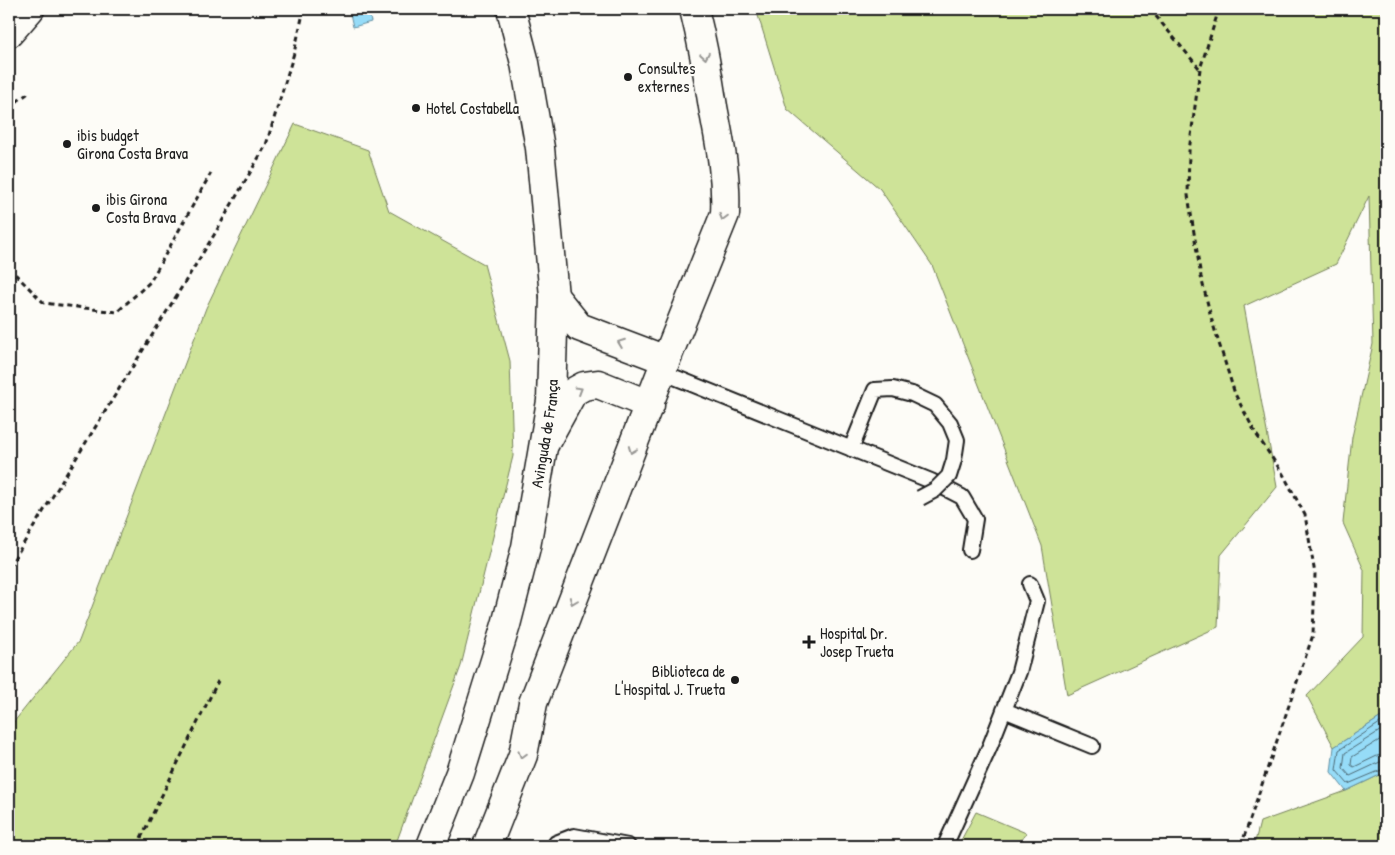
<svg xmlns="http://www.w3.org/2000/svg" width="1395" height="855" viewBox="0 0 1395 855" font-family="'Patrick Hand',sans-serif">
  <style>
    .green { fill: #cee398; stroke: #75805a }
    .water { fill: #96dcf8; stroke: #658fa0 }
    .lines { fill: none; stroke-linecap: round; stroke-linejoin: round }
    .shore { stroke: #4d6974; stroke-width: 1 }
    .lane-casing { stroke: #1c1c1c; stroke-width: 18 }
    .street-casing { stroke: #1c1c1c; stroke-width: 31 }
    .secondary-casing { stroke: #1c1c1c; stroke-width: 31 }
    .path { stroke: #1c1c1c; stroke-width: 3; stroke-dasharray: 5 4; stroke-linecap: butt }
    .lane { stroke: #fdfcf7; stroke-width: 14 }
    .street { stroke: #fdfcf7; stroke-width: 28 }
    .secondary { stroke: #fdfcf7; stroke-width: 28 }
    .lane-bridge-casing { stroke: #1c1c1c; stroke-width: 18; stroke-linecap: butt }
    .lane-bridge { stroke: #fdfcf7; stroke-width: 14 }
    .oneway { stroke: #989794 }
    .poi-dot { fill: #1c1c1c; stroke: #fdfcf7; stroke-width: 2 }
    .labels { text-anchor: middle; stroke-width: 4.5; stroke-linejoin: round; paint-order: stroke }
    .poi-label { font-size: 16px; fill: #1c1c1c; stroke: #fdfcf7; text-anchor: start }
    .street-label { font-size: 16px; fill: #1c1c1c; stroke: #fdfcf7 }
  </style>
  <rect width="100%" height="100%" fill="#fdfcf7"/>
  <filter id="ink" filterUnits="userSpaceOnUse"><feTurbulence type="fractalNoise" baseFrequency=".02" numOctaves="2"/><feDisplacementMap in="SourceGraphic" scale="10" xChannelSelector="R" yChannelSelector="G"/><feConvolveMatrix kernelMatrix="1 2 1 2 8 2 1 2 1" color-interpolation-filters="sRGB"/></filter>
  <g filter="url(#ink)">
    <path class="green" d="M756 9H1386V714L1334 747 1307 696 1363 637 1364 570 1343 523 1352 437 1373 344 1369 196 1336 264 1244 306 1277 487 1221 555 1218 627 1067 695 1042 546 932 265 880 189 787 109Z
      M295 124 368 150 389 211 484 264 510 361 513 456 461 666 395 846H9V728L79 641 206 308Z
      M1386 772V846H1254L1260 822 1346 791Z
      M976 812 1026 833 1017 846H958Z"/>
    <path class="water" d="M349 9H368L371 22 353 27Z
      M1386 714V772L1346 791 1331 772 1334 747Z"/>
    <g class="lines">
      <path class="shore" d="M1386 719 1339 750 1336 770 1348 784 1386 768
        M1386 727 1345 753 1343 768 1350 776 1380 762H1386
        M1386 736 1352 757 1351 765 1354 767 1377 756 1386 754"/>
      <defs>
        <path id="lane" d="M662 372 931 481 962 497 975 519 970 550
          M851 449 875 390 893 389 912 394
          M1004 710 1092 746
          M554 846 556 843 574 836 628 846
          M945 846 990 746 1019 672 1037 601 1030 584"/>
        <path id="street" d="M9 33 30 9
          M554 296 579 327 666 360
          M545 443 573 392 584 386 598 384 650 405
          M487 846 523 755 533 703 666 360 725 214C727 177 720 143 713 107 708 74 702 41 694 9"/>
        <g id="secondary">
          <path id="s1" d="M431 846 460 773 506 625 526 547 551 401 554 296 540 148 525 63 511 9"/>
        </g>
      </defs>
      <use href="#lane" class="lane-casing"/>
      <use href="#street" class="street-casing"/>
      <use href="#secondary" class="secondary-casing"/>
      <path class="path" d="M1150 9 1199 68
        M1219 9 1200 69 1189 151 1188 195 1201 277 1212 321 1235 394 1256 434 1283 474 1305 515 1315 574 1313 635 1241 846
        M9 107 30 92
        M9 268 44 303 117 312 150 282 211 173
        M9 567 214 235 266 145 294 53 304 9
        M137 846 218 681"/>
      <use href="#lane" class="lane"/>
      <use href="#street" class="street"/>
      <use href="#secondary" class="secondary"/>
      <defs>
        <path id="lane-bridge" d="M912 394 935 405 950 423 957 440 954 460 949 476 935 490 920 498"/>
      </defs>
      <use href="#lane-bridge" class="lane-bridge-casing"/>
      <use href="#lane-bridge" class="lane-bridge"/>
    </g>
    <defs><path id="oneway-chevron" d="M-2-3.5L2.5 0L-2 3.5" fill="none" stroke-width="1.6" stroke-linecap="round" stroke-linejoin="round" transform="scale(1.25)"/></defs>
    <g class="oneway">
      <use href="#oneway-chevron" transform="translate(705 56) rotate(80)"/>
      <use href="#oneway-chevron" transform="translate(723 217) rotate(105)"/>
      <use href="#oneway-chevron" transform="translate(621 343) rotate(-159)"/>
      <use href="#oneway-chevron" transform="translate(579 390) rotate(-31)"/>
      <use href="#oneway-chevron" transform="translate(632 450) rotate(111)"/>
      <use href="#oneway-chevron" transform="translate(573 601) rotate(111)"/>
      <use href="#oneway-chevron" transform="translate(522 755) rotate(106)"/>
    </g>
  </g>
  <g class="poi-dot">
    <circle cx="628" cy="77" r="5"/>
    <circle cx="416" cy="108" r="5"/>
    <circle cx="67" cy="144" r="5"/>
    <circle cx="96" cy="208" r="5"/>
    <path d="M806.5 634.5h5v5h5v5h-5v5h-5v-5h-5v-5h5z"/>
    <circle cx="735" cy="680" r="5"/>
  </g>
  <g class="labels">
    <g class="poi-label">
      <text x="638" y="74">Consultes<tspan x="638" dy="18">externes</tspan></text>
      <text x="426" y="114">Hotel Costabella</text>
      <text x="77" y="141">ibis budget<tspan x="77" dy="18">Girona Costa Brava</tspan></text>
      <text x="106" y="205">ibis Girona<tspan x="106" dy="18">Costa Brava</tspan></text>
      <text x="820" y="639">Hospital Dr.<tspan x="820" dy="18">Josep Trueta</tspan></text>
      <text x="725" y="677" text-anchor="end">Biblioteca de<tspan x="725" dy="18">L'Hospital J. Trueta</tspan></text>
    </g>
    <g class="street-label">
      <text dy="6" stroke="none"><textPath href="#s1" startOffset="429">Avinguda de França</textPath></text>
    </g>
  </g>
  <rect width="1395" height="855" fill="none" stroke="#fdfcf7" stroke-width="30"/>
  <rect x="15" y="15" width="1365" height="825" fill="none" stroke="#1c1c1c" stroke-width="2" filter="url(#ink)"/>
</svg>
